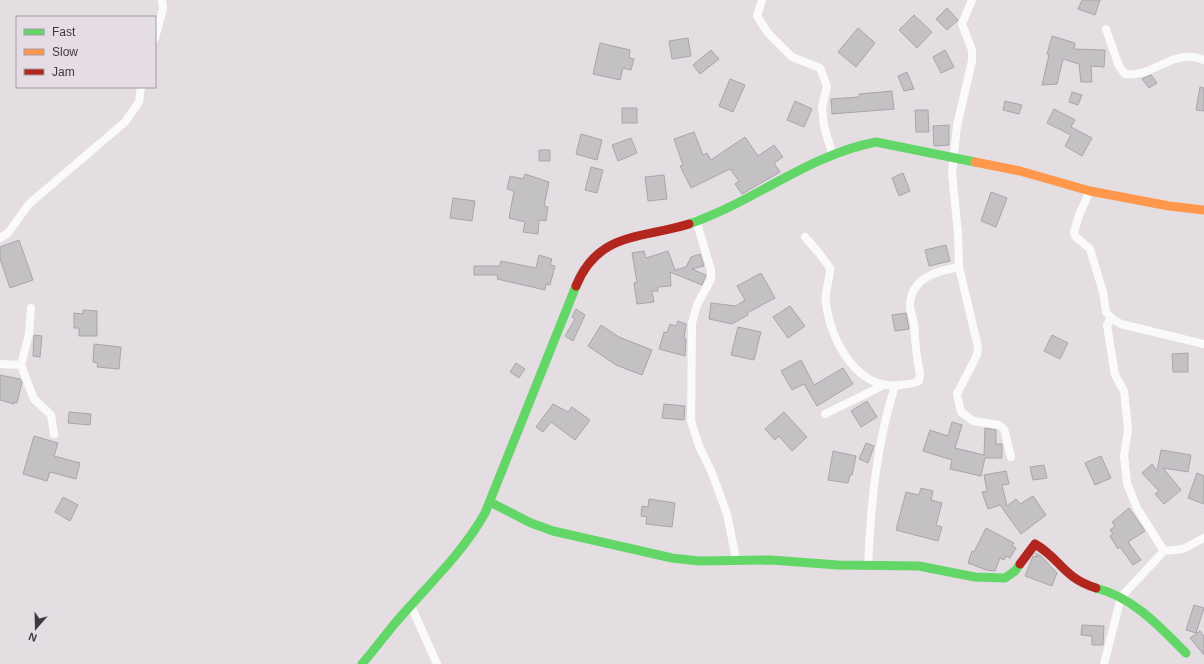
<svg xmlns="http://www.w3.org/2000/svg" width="1204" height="664" viewBox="0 0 1204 664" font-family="Arial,sans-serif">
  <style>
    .building { fill: #c4c1c5; stroke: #a8a5a9 }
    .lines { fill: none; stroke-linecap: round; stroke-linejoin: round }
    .street { stroke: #fbfafb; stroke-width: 8 }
    .fast { stroke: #63d668; stroke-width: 9 }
    .slow { stroke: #ff974d; stroke-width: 9 }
    .jam { stroke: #b3261e; stroke-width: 9 }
  </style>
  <rect width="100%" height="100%" fill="#e4dee3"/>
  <path class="building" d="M1082 0H1100L1095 15 1078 9Z
    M947 8 958 20 947 30 936 19Z
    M914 15 932 32 917 48 899 30Z
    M858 28 875 43 856 67 838 52Z
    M1052 36 1075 43 1074 49 1105 50 1104 67 1091 66 1092 82H1081L1079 64 1063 59 1057 84 1042 85 1049 55 1047 54Z
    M688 38 691 56 672 59 669 41Z
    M600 43 630 50 629 58 634 59 631 70 623 68 620 80 593 74Z
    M711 50 719 59 700 74 693 65Z
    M945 50 954 67 941 73 933 57Z
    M907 72 914 89 904 91 898 76Z
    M1151 75 1157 83 1149 88 1142 79Z
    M730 79 745 85 733 112 719 106Z
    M1200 87 1204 88V111L1196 110Z
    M892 91 894 109 832 114 831 99 859 97V94Z
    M1072 92 1082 95 1078 105 1069 102Z
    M795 101 812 109 804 127 787 120Z
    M1005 101 1022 105 1019 114 1003 110Z
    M622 108H637V123H622Z
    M1054 109 1075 120 1071 127 1092 138 1082 156 1065 146 1071 135 1047 123Z
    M915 110H928L929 132H916Z
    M949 125V145L934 146 933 126Z
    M694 132 703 155 707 153 711 160 745 137 758 156 774 145 783 157 774 163 780 172 742 194 735 184 739 181 730 169 691 188 680 166 683 165 674 139Z
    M581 134 602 140 597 160 576 154Z
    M631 138 637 153 618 161 612 145Z
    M539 150H550V161H539Z
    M591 167 603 170 597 193 585 190Z
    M903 173 910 191 899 196 892 178Z
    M525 174 549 182 544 206 548 207 546 221 539 220 538 234 523 232 525 222 509 218 514 191 507 189 510 176 523 179Z
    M664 175 667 199 648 201 645 177Z
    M991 192 1007 198 996 227 981 221Z
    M453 198 475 201 472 221 450 218Z
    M19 240 33 280 10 288 0 259V247Z
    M946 245 950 261 929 266 925 250Z
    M644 251 646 258 668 251 675 270 686 267 691 257 700 254 704 266 692 269 706 275 702 285 670 272 671 286 658 287V291H652L654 302 637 304 634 283 637 282 632 253Z
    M539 255 552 259 550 265 555 266 550 285 546 284 545 290 497 279 498 275H474V266H500L501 261 536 268Z
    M761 273 775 298 747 313 748 315 732 324 709 319 711 303 736 306 745 300 737 286Z
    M790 306 805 326 788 338 773 317Z
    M576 309 585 315 573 341 565 336 575 319 572 317Z
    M83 310 97 311V336H79V328H74V313L83 314Z
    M906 313 909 329 895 331 892 315Z
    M678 321 686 324 684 338 686 339 685 356 659 349 664 332 667 333 670 324 676 326Z
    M601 325 619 337 652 350 642 375 616 365 588 346Z
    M738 327 761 332 754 360 731 355Z
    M34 335 42 336 40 357 33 356Z
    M1052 335 1068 343 1060 359 1044 351Z
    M94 344 121 347 119 369 97 367 98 363 93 362Z
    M1188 353V372H1173L1172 354Z
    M801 360 814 385 843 368 853 384 817 406 804 384 792 390 781 371Z
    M516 363 525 369 519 378 510 372Z
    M0 375 20 379 22 382 17 403 14 402V404L0 400Z
    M867 401 877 417 861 427 851 411Z
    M553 404 568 412 572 407 590 420 575 440 551 422 543 432 536 427Z
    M664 404 685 406 684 420 662 418Z
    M69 412 91 414 90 425 68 423Z
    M784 412 807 437 792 451 779 436 775 440 765 429Z
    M952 422 962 425 955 448 984 455 985 428 996 430V444H1002V458H985L981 476 950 469 952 460 923 451 930 430 948 436Z
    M34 436 58 443 54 456 80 463 76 479 50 472 47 481 23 474Z
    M866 443 874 446 868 463 859 459Z
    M1161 450 1191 455 1188 472 1163 468 1181 490 1164 504 1155 494 1159 491 1142 473 1152 464 1157 471Z
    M833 451 856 456 852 475H850L848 483 828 480Z
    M1101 456 1111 478 1095 485 1085 463Z
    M1044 465 1047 478 1033 480 1030 467Z
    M1006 471 1009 484 1002 485 1007 506 1016 499 1020 504 1033 496 1046 515 1021 534 1000 505 988 509 982 492 987 491 984 475Z
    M1197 473 1204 476V504L1188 498Z
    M921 488 933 491 931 500 942 503 936 525 942 527 938 541 896 530 906 492 919 495Z
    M63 497 78 505 70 521 55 512Z
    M649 499 675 503 672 527 646 524 647 517 641 516 642 506 648 507Z
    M1129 508 1145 531 1128 542 1141 560 1133 565 1120 547 1118 549 1110 536 1113 534 1110 530 1115 526 1112 522Z
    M986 528 1014 543 1012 546 1016 548 1010 558 1006 556 1004 560 1000 558 995 571 986 570 968 563 972 551 974 552Z
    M1035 553 1041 556 1057 573 1052 586 1025 576 1033 556 1038 557Z
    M1194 605 1204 608 1196 633 1186 630Z
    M1082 625 1104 626 1103 645H1092V636L1081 635Z
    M1200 631 1204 636V655L1190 638Z"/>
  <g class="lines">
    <path class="street" d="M762 0 757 16 768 33 792 57 820 68 827 86 822 107 824 126 832 153
      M972 0 962 24 972 50V61L957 126 952 173 958 233 959 267 978 347 977 355 957 394 961 412 973 421 999 425 1004 429 1011 457
      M1106 29 1119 66 1125 74C1153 78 1174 47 1204 60
      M155 38 163 9 162 0
      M1090 191 1079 215 1074 232 1075 236 1090 249 1103 292 1106 312 1114 320 1121 324 1204 344
      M696 220 711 270V279L697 305 692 323 691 421 699 446 712 473 727 514 736 559
      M805 237 819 253 830 268C830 280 824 293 826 304 831 341 857 391 901 385 907 384 913 384 919 381L920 373C916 356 915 340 914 324 913 318 911 313 910 308 909 278 937 271 959 267
      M0 238 8 233 29 204 125 122 139 102 141 87
      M31 308 29 334 21 365 34 399 51 415 54 434
      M1111 318 1107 325 1115 375 1124 391 1128 429 1124 456 1127 483 1137 508 1164 551
      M0 364 21 365
      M825 414 884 385
      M868 566C871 504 876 445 895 386
      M411 606 437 664
      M1104 664 1121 597 1164 551 1183 549 1204 538"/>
    <path class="fast" d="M689 224C754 202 808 155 876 142L975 162
      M490 502 531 523 553 531 672 558 699 561 771 560 838 565 919 566 975 577 1005 578 1015 571 1020 564
      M1096 588C1134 598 1159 626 1186 653
      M362 664C374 650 385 635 397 621 427 586 462 554 485 513L576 286"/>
    <path class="slow" d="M975 162 1020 171 1090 191 1169 206 1204 210"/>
    <path class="jam" d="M576 286C598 232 640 239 689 224
      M1020 564 1035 544C1061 559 1063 578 1096 588"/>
  </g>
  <rect x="16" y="16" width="140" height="72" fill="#e6dce5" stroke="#a29ba1"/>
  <rect x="24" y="29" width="20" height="6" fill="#63d668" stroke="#a29ba1"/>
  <text x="52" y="36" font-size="12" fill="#3d393c">Fast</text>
  <rect x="24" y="49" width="20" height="6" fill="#ff974d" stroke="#a29ba1"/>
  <text x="52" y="56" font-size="12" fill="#3d393c">Slow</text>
  <rect x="24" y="69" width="20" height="6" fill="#b3261e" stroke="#a29ba1"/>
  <text x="52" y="76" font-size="12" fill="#3d393c">Jam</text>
  <g transform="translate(36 628) rotate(200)" stroke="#e6dce5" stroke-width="3" paint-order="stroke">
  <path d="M0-3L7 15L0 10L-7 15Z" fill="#3d393c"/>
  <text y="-6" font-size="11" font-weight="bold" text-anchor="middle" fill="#3d393c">N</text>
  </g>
</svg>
